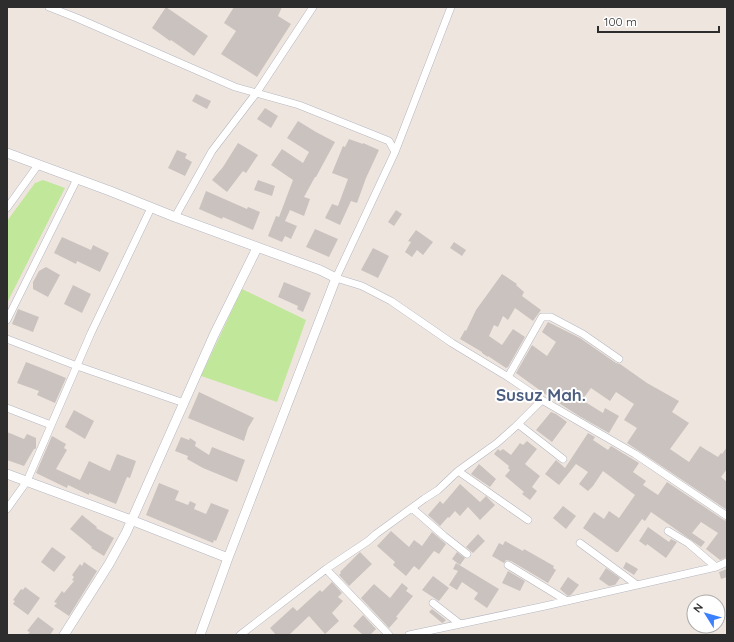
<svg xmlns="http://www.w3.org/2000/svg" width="734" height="642" viewBox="0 0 734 642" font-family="Quicksand,sans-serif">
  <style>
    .green { fill: #c1e79a }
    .building { fill: #cac2be }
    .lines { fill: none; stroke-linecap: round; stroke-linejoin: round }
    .minor-casing { stroke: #b3b7c1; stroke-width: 8 }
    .tertiary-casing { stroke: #b3b7c1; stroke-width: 10 }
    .minor { stroke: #fff; stroke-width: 7 }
    .tertiary { stroke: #fff; stroke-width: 9 }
    .labels { text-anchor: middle; stroke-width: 4; stroke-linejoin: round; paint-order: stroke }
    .district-label { font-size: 17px; font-weight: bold; fill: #4b5d80; stroke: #fff }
  </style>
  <rect width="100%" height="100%" fill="#efe5df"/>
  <path class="green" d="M43 180 65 188 7 303V221L35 183Z
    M242 289 306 320 277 402 201 376Z"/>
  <path class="building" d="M166 7 208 36 194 56 171 40 170 41 152 28Z
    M234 7H282L278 16 291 24 257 77 221 54 236 31 224 23Z
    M196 94 211 101 207 109 192 101Z
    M265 108 278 116 271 128 257 119Z
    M298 121 316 132 335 142 316 177H315L304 197 310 199 304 216 290 210 285 221 297 226 291 239 285 236 282 242 268 236 276 216 279 217 293 180 271 165 282 149 303 163 309 152 287 138Z
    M349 139 363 144V143L379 150 366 178 357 203 351 201 340 225 325 218 332 204 338 206 348 179 332 173 343 146 345 147Z
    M238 143 258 155 246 173 243 171 227 192 212 180 223 167Z
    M177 150 187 154 185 158 192 162 185 176 168 168Z
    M258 180 275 186 272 196 254 190Z
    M206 191 247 209 248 207 260 212 253 230 223 217 222 219 199 209Z
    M396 210 402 214 394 226 388 222Z
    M315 229 338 239 329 257 306 247Z
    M416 230 433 242 423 255 417 250 412 257 405 252 411 242 408 241Z
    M62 237 91 250 93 245 109 253 100 272 77 261 76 264 54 253Z
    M454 242 466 250 462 256 450 248Z
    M373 248 389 256 378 278 361 270Z
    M46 267 60 275 48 297 33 289V282L39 271Z
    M502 274 517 284 516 285 524 292 522 296 541 310 533 321 515 308 508 320 503 316 498 327 494 325 489 336 502 345 513 329 525 337 508 367 506 368 488 356V357L482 353V352L460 339 465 330 466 331 476 310Z
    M284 282 311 293 303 312 297 309 298 306 278 297Z
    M73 285 91 294 82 313 64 304Z
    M18 309 39 317 33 332 12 324Z
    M548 322 580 338 616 363 620 364 647 383 679 401 672 412 689 423 670 449 689 462 700 446 718 457 721 453 722 454 727 447V469L721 477 727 482V510L645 455 627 443 637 428 624 420 634 404 616 392 610 401 591 388 582 400 603 413 605 408 619 416 609 433 579 416 545 394 516 373 532 345 547 356 556 342 542 332Z
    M26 362 49 371 66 378 55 403 37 395 39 391 17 383Z
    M199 392 254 418 248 428 244 441 188 418Z
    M74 410 94 421 85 439 65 427Z
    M551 412 556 414 567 422 552 442 536 430Z
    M7 432 24 439 27 434 36 438V448L35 449H34L24 466 7 460Z
    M588 433 595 437 593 440 608 450 611 446 639 463 633 472 646 481 643 485 658 495 667 482 724 520 727 521V557L720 560 706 549 718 533 701 522 692 533 705 542 701 547 651 512 645 521 642 519 618 552H616L583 528 594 512 604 519 609 511 619 518 635 495 603 471 593 486 588 491 579 484 588 472 576 464 559 485 545 474 556 460 565 468Z
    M52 436 66 444 64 448 67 450 56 469 80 480 89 461 110 471 117 454 136 461 130 478 127 477 116 504 89 493V495L68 485 67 488 36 473Z
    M181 437 189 440 190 438 196 442 195 446 209 455 212 447 245 460 237 482 203 468 187 459 188 456 175 451Z
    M527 441 537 449 525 464 540 476 532 487 537 491 530 500 522 494 524 492 505 476 510 470 508 468 509 466 494 454 498 449 500 451 503 449 511 455 520 443 523 445Z
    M479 464 496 479 490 487 471 474Z
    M159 483 179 491 175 500 188 505 190 501 196 504 194 509 206 514 211 503 229 510 216 541 214 540 213 543 146 515Z
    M460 484 480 502 486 496 495 505 480 520 468 507 460 516 455 511 449 518 448 517 440 526 428 515 440 501 443 504Z
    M563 506 576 516 566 529 553 518Z
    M82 515 97 527 96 528 114 538 104 556 91 548 92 547 70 529Z
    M648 527 669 542 671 539 677 542 666 558 647 544 646 546 639 541Z
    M391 531 409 547 414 540 422 546 432 532 446 544 439 554 434 551 419 570 414 566 406 576 393 565 395 562 377 546Z
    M478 534 485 541 473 553 466 547Z
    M505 541 523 551 524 549 554 566 553 568 556 570 548 583 511 561 506 560 504 563 492 556 499 543 503 545Z
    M52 547 66 557 54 572 41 562Z
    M360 552 372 564 349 586 339 575 341 573 340 572Z
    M457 552 465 558 460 565 452 559Z
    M84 562 97 571 69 616 54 606 57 603 54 602 62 591 64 593 74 581 72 580 74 577 72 575 80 564 82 566Z
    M626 562 638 569 634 575 623 568Z
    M456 563 499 589 487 608 474 599 478 593 462 582 457 590 449 585 458 571 453 569Z
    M606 568 620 578 615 585 609 586 599 579Z
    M727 569V577L721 579 719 572Z
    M508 571 525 581 520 591 502 583Z
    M433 576 449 588 439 601 422 590Z
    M568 577 579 585 571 595 568 596 560 589Z
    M332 582 342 593 338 597 343 601 332 613 339 621 325 634 309 616 289 635H276L270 628 293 607 297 611 320 590 322 592Z
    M402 583 408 588 406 591 413 596 396 617 398 618 389 628 361 598 374 584 390 598Z
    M25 587 40 598 28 615 13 604 15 601 13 600 21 589 23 590Z
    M432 609 446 620 444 622 442 623 429 612Z
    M363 615 376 629 370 635H363L353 626Z
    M38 617 54 629 50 635H27L30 632 27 631Z"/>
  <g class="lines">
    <defs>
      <path id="minor" d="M49 7 77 18 235 87 299 105 389 141 395 152 336 278 362 286 391 301 452 343 508 377 542 400 635 454 727 516
        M395 152 451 7
        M7 208 38 165
        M175 217 212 151 257 92 313 7
        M7 320 77 179
        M7 339 77 366 184 403
        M508 377 542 317H551L583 334 619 359
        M7 408 51 425
        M518 424 563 459
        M458 471 528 520
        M412 508 444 536 467 554
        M7 509 27 481 91 333 151 208
        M668 531 688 543 716 567
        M580 543 637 585
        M508 565 567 601
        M326 569 389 635
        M433 603 460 624
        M240 635 326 569 368 541 376 534 424 499 438 490 458 471 497 443 515 427 542 400
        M409 635 545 606 716 567 727 562"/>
      <path id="tertiary" d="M7 153 110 191 175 217 320 270 336 278 228 558 200 635
        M7 474 131 520 228 558
        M64 635 109 564 126 533 214 335 257 248"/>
    </defs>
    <use href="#minor" class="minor-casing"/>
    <use href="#tertiary" class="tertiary-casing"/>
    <use href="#minor" class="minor"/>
    <use href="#tertiary" class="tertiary"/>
  </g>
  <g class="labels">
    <g class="district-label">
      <text x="541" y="401">Susuz Mah.</text>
    </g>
  </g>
  <rect width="734" height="642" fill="none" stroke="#2d2d2d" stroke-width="16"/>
  <g transform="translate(706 614) rotate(307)"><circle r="19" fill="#ffffff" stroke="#ababab"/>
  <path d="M0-3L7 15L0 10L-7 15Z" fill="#3b81ff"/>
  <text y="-6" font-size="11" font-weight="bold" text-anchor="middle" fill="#2d2d2d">N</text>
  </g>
  <path d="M598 26v6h121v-6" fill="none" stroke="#2d2d2d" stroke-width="2"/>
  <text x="604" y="26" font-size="12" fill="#2d2d2d" stroke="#ffffff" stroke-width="3" paint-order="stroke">100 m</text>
</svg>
